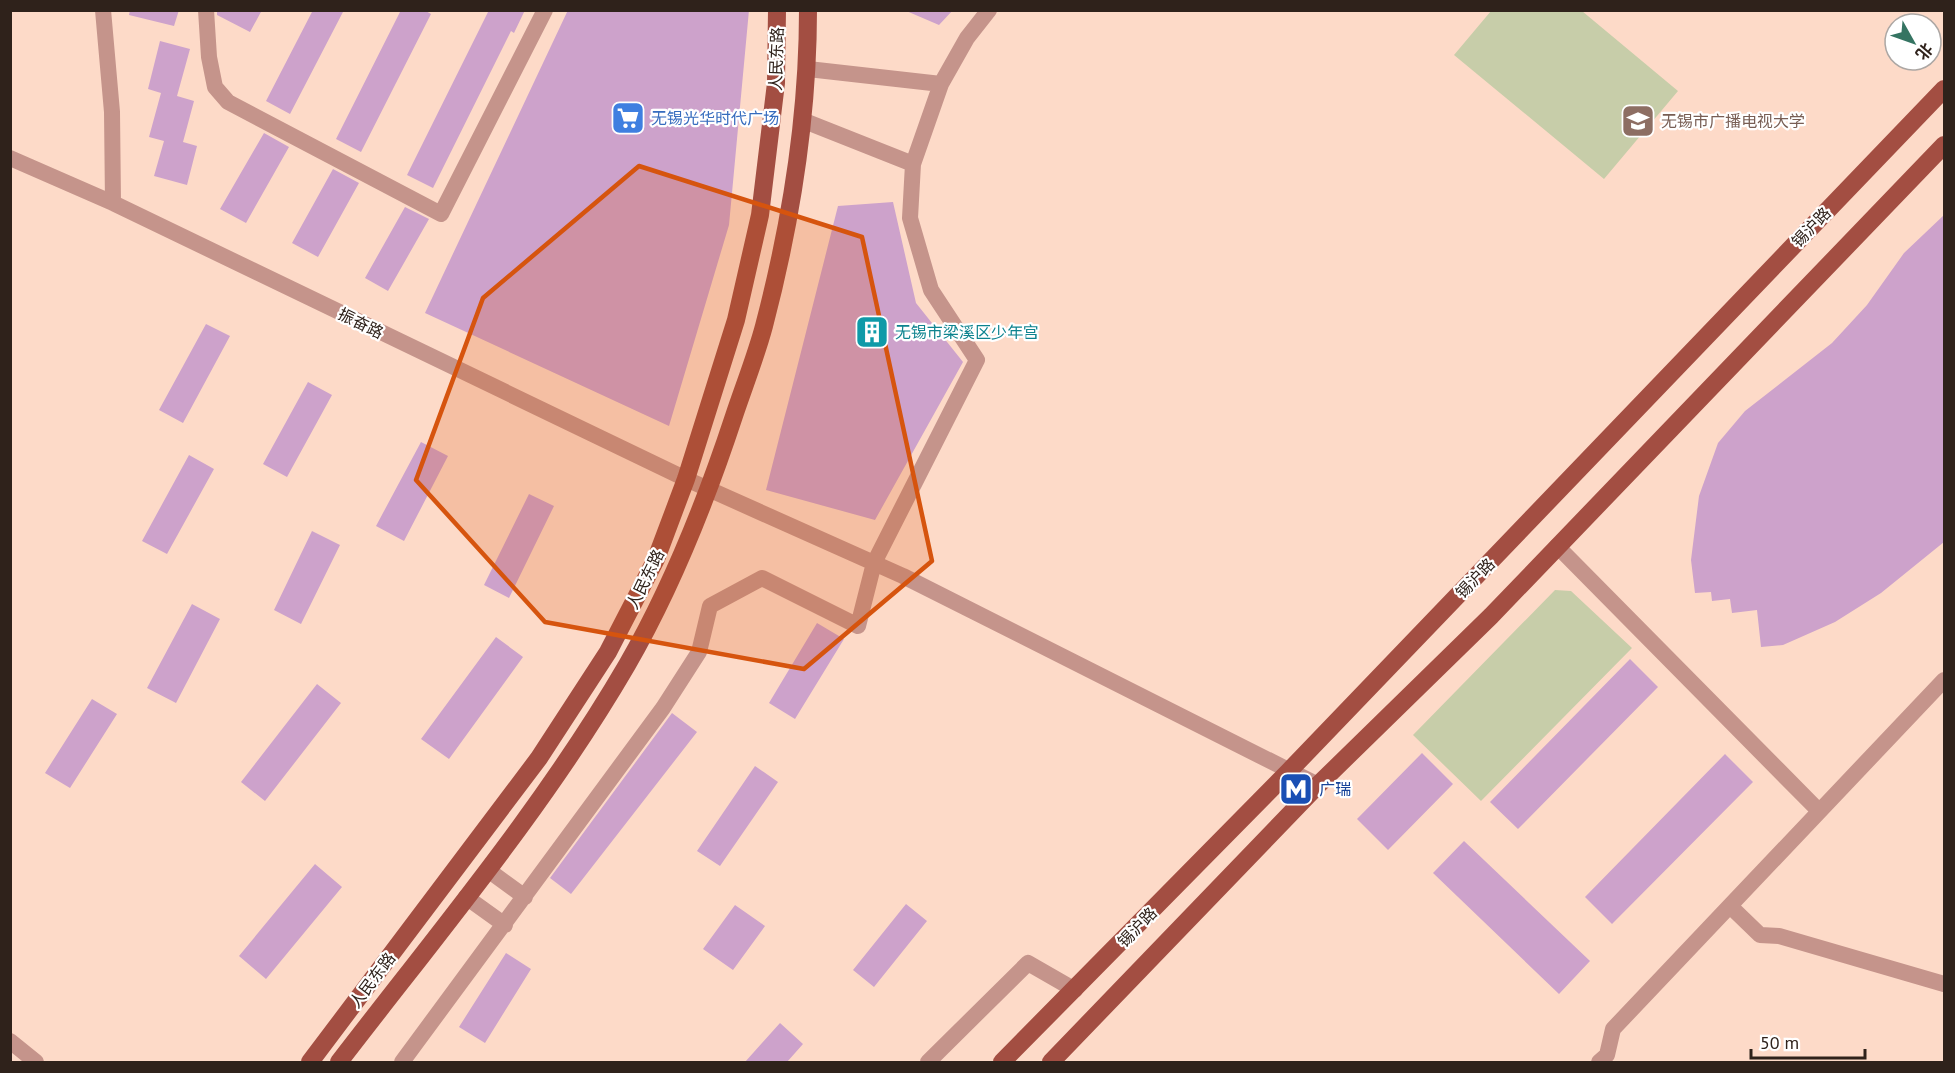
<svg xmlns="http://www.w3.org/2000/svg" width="1955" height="1073" viewBox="0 0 1955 1073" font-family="'PT Sans','Noto Sans SC',sans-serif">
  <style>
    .green { fill: #c7cda9 }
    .building { fill: #cda2cb }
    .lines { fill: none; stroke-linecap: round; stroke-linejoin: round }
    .minor { stroke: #c5948b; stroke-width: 16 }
    .major { stroke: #a34e42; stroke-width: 18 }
    .marked { fill: #d6540e; fill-opacity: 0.2; stroke: #d6540e; stroke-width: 4.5; stroke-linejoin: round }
    .labels { text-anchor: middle; stroke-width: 4.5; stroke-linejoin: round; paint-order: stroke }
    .street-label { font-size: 16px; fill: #2f221b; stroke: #fff }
    .shop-label { font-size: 16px; fill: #366cbe; stroke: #fff; text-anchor: start }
    .education-label { font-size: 16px; fill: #785e54; stroke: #fff; text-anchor: start }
    .culture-label { font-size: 16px; fill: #0d838f; stroke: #fff; text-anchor: start }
    .transit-label { font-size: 16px; fill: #164399; stroke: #fff; text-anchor: start }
  </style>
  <rect width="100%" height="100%" fill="#fddac8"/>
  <path class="green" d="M1491 11H1582L1678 91 1604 179 1454 55Z
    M1555 590 1571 591 1632 648 1481 801 1413 735Z"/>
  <path class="building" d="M130 10H179L174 26 129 15Z
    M217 10H262L250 32 217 15Z
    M313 10H344L290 114 266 101Z
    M401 10H424L431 14 361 152 336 139Z
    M489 10H525L514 33 511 31 433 188 407 175Z
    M568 10H749L729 225 669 426 425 313Z
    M904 10H953L939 25Z
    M160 41 190 49 177 96 194 101 183 142 197 146 187 185 154 176 164 141 149 137 161 93 148 89Z
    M264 133 289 147 246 223 220 209Z
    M333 169 359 183 318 257 292 243Z
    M893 202 916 303 963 362 875 520 766 490 838 206Z
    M405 207 429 219 388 291 365 278Z
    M1944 215V542L1881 593 1835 622 1783 645 1761 647 1757 610 1732 613 1730 599 1712 601 1711 592 1695 593 1691 560 1699 496 1718 443 1745 411 1832 343 1867 305 1904 253Z
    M206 324 230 336 183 423 159 410Z
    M308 382 332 395 287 477 263 464Z
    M421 442 448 456 404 541 376 526Z
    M189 455 214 469 167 554 142 541Z
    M529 494 554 506 509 598 484 585Z
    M312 531 340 545 301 624 274 610Z
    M192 604 220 619 176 703 147 688Z
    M817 623 844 639 795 719 769 703Z
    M496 637 523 657 449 759 421 739Z
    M1630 659 1658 687 1518 829 1490 802Z
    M317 684 341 703 265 801 241 782Z
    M92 699 117 714 70 788 45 773Z
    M672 713 697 732 571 894 550 878Z
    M1422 753 1453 784 1388 850 1357 819Z
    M1725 754 1753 782 1612 924 1585 897Z
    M755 766 778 782 720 866 697 851Z
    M1464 841 1590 961 1559 994 1433 873Z
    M315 864 342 887 266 979 239 956Z
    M906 904 927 921 874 987 853 970Z
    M735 905 765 926 733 970 703 949Z
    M506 953 531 969 485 1043 459 1027Z
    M780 1023 803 1044 787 1062H745Z"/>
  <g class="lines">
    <path class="minor" d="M103 10 112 112 113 203
      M206 10 209 57 215 87 228 102 441 214 545 10
      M808 69 941 84 967 38 989 10
      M802 120 913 164 941 84
      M10 158 113 203 686 479 903 576 1318 785
      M1557 546 1819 811
      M488 870 525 897
      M466 897 505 925
      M1730 906 1760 935 1779 936 1944 984
      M10 1041 36 1062
      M402 1062 663 708 699 652 710 606 762 578 858 626 874 563 977 360 931 290 910 218 913 164
      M928 1062 1028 963 1075 990
      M1599 1062 1607 1055 1613 1029 1944 680"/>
    <path class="major" d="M310 1062 539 758 608 652 656 559 686 479 736 320 760 215 776 83 777 10
      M339 1062C438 933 545 806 627 665 672 587 706 501 734 416 744 386 756 356 764 326 791 223 808 117 808 10
      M1002 1062 1289 771 1944 89
      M1051 1062 1318 785 1491 616 1944 145"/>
  </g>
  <path class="marked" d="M639 166 862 237 932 561 804 669 545 622 416 480 483 298Z"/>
  <defs>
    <symbol id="supermarket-square" viewBox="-11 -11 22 22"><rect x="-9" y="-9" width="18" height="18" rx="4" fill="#3f7fe0" stroke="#fff"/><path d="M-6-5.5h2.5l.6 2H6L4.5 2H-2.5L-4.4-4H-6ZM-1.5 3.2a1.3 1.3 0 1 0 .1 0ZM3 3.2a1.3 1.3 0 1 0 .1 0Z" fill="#fff"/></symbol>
    <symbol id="school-square" viewBox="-11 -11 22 22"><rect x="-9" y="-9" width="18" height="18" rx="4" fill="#8d6e63" stroke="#fff"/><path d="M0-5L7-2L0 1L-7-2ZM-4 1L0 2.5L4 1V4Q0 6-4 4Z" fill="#fff"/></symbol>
    <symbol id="building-square" viewBox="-11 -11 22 22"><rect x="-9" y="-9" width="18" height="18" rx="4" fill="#0f9aa8" stroke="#fff"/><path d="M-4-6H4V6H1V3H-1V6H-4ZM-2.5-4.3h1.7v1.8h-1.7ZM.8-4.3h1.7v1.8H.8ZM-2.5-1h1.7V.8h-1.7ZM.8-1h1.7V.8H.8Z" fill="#fff"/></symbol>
    <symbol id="metro-square" viewBox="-11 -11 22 22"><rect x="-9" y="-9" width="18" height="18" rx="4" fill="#1a4fb4" stroke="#fff"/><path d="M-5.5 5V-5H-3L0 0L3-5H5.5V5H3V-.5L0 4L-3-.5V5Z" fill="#fff"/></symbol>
  </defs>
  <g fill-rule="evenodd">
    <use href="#supermarket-square" x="609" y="99" width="38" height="38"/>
    <use href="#school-square" x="1619" y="102" width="38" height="38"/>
    <use href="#building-square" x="853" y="313" width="38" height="38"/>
    <use href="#metro-square" x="1277" y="770" width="38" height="38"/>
  </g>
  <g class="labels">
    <g class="street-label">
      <text transform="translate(776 59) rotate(-88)" y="6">人民东路</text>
      <text transform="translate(1811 227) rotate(-46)" y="6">锡沪路</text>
      <text transform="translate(361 323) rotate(26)" y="6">振奋路</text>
      <text transform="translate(1475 578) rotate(-46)" y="6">锡沪路</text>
      <text transform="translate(645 579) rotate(-64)" y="6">人民东路</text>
      <text transform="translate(1137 927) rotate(-46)" y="6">锡沪路</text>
      <text transform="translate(372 980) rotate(-53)" y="6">人民东路</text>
    </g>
    <g class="shop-label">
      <text x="651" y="124">无锡光华时代广场</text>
    </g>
    <g class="education-label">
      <text x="1661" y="127">无锡市广播电视大学</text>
    </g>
    <g class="culture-label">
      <text x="895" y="338">无锡市梁溪区少年宫</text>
    </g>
    <g class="transit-label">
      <text x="1319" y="795">广瑞</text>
    </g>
  </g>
  <rect width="1955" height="1073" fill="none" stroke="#2f221b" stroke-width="24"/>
  <g transform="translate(1913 42) rotate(130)"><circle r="28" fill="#ffffff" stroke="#aca7a4" stroke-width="1.5"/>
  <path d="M0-4.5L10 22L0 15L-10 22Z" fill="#357462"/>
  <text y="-9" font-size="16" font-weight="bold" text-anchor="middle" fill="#2f221b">北</text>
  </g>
  <path d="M1751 1049v9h114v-9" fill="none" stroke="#2f221b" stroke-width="3"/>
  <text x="1760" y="1049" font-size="18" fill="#2f221b" stroke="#ffffff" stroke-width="4.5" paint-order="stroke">50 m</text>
</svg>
